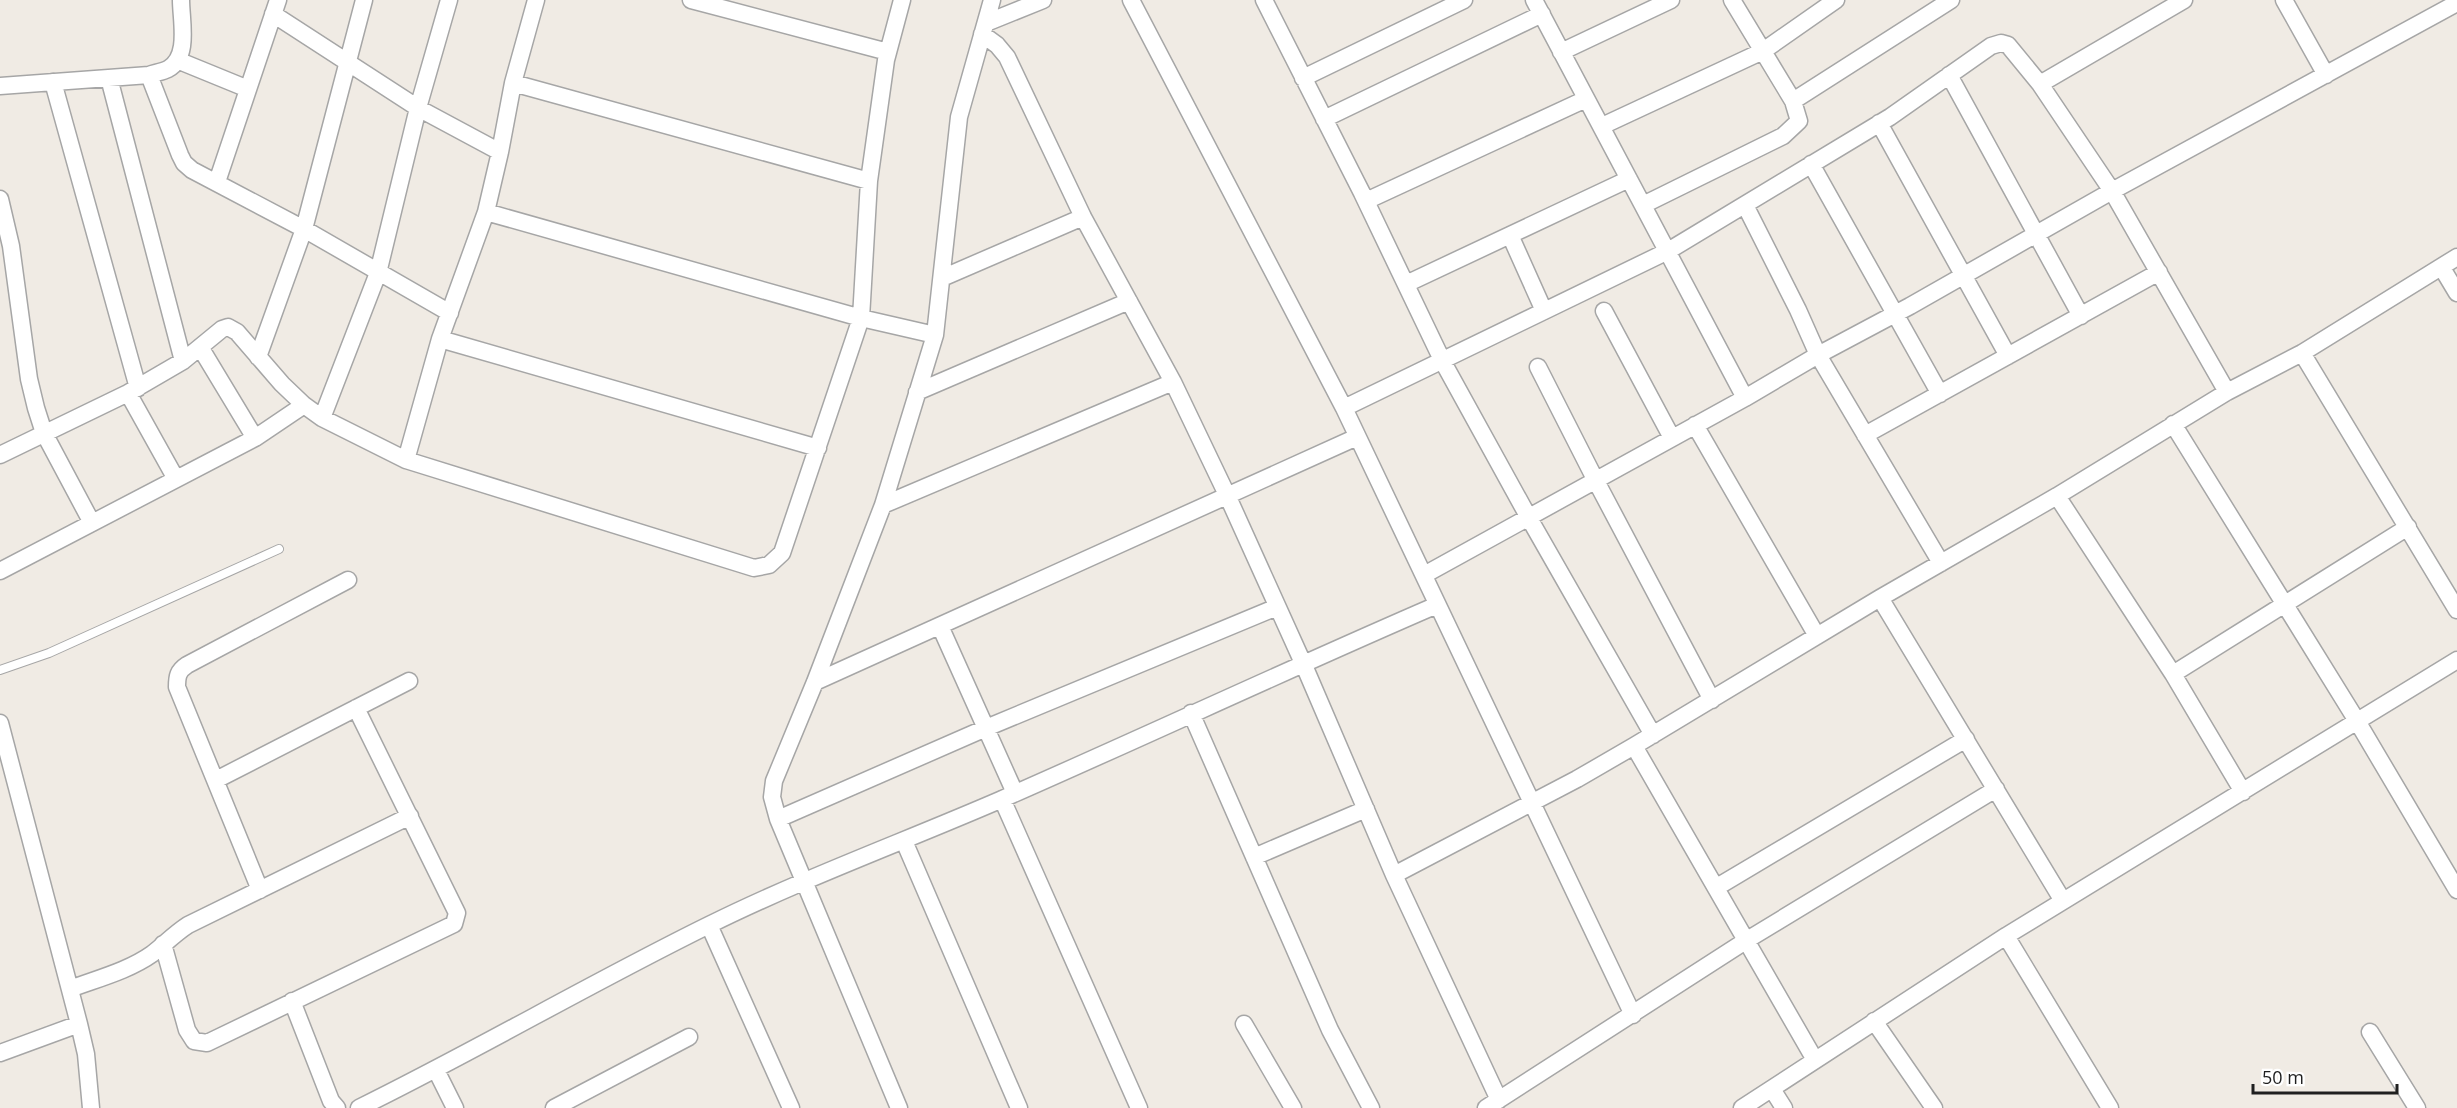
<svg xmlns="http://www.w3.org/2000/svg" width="2457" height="1108" viewBox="0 0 2457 1108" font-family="'Open Sans',sans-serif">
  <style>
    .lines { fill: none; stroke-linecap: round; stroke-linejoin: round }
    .service-casing { stroke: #a6a6a6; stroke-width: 10 }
    .minor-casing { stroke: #a6a6a6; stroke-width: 19 }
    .service { stroke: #fff; stroke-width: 8 }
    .minor { stroke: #fff; stroke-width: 16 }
  </style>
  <rect width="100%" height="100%" fill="#f0ebe4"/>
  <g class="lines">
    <defs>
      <path id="service" d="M0 670 49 653 279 549"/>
      <path id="minor" d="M691 0 888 52
        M1131 0 1344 408 1633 1015
        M1264 0 1362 193 1443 362 1529 518 1653 735
        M1534 0 1745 398
        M2284 0 2326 75
        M273 14 418 108 500 152
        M986 23 1043 0
        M982 34 997 45 1007 57 1083 217 1173 382 1228 497 1303 663 1394 875 1499 1100
        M1561 52 1671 0
        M177 60 248 89
        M149 75 180 155 184 163 192 170 304 229 450 313
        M1949 75 2081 316
        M109 78 183 361
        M1303 78 1464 0
        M53 82 138 388
        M513 83 869 181
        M2040 84 2184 0
        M0 86 149 75C154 73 162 72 168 69 190 57 181 21 181 0
        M1793 101 1951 0
        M1324 119 1542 14
        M1879 123 2008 356
        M1602 126 1763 51 1836 0
        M1811 164 1940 394
        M217 182 278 0
        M0 199 11 246 29 379 36 408 44 433 92 523
        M1366 201 1586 99
        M1643 205 1783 136 1799 121 1793 101 1732 0
        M1745 205 1798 310 1818 355 1941 563
        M486 212 861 318 935 335
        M1510 235 1544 311
        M2442 268 2457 293
        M942 278 1083 217
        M1406 284 1629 179
        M1604 311 1672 438
        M440 339 818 448
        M200 347 255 438
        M2302 353 2457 610
        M258 357 304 229 364 0
        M1538 367 1596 481 1712 700
        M917 392 1129 301
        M128 393 176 479
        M1344 408 1668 251 1890 117 1991 46 2001 43 2008 45 2040 84 2112 191 2227 392
        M322 418 378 273 418 108 449 0
        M2173 424 2357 721 2457 890
        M1695 425 1817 636
        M1865 435 2159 272
        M0 455 128 393 183 361 222 329 228 327 237 332 282 384 304 405 322 418 406 460 754 568 769 565 782 553 861 318 869 181 886 60 902 0
        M406 460 440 339 486 212 500 152 513 83 536 0
        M2057 496 2173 674 2243 792
        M883 505 1173 382
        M0 571 255 438 304 405
        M1424 575 1745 398 1818 355 1910 306 2112 191 2457 3
        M1880 598 2063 901
        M940 626 1015 793
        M2173 674 2408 527
        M815 682 1357 437
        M1191 713 1330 1030 1371 1108
        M0 723 79 1024 86 1054 91 1108
        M1634 746 1815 1060
        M216 780 409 681
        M1002 799 1139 1108
        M778 819 986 728 1277 607
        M904 841 1019 1108
        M1254 857 1366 809
        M1394 875 1577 779 1634 746 1880 598 2057 496 2227 392 2302 353 2457 257
        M1717 887 1966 739
        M260 890 177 687C177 676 178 671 187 665L348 580
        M709 925 791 1108
        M2006 936 2110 1108
        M163 944 187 1030 194 1041 207 1043 454 924 457 913 356 708
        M70 989C96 979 128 971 152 954 164 945 174 934 188 925L410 816
        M292 1001 331 1101 337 1108
        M1874 1021 1934 1108
        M1244 1024 1293 1108
        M2370 1032 2417 1108
        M0 1053 79 1024
        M436 1070 455 1108
        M1772 1089 1784 1108
        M359 1108C477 1050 591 983 709 925 804 878 903 842 1000 800 1146 736 1291 668 1437 605
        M554 1108 689 1037
        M899 1108 778 819 772 797 774 781 815 682 883 505 935 335 959 117 992 0
        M1486 1108 1747 940 1996 789
        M1742 1108 2006 936 2457 660"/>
    </defs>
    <use href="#service" class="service-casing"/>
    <use href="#minor" class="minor-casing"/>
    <use href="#service" class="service"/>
    <use href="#minor" class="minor"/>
  </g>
  <path d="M2253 1084v9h144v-9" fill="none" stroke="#1f1f1f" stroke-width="3"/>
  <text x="2262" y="1084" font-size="18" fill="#1f1f1f" stroke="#ffffff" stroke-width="4.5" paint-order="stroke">50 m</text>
</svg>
